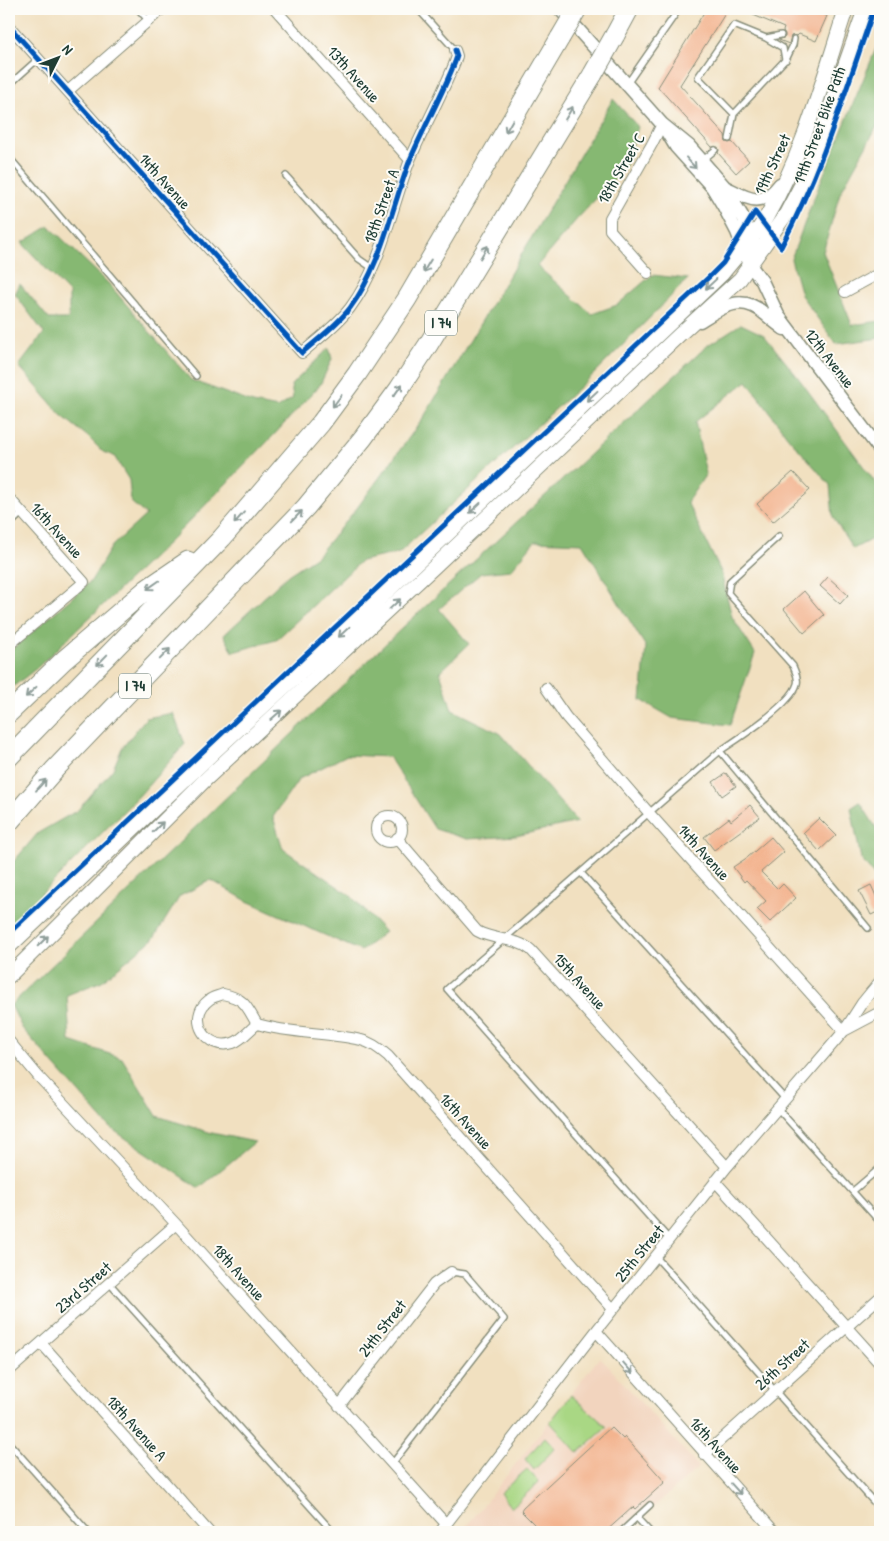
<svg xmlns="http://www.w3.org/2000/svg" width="889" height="1541" viewBox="0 0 889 1541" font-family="'Patrick Hand',sans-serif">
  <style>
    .built { fill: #f2d4be }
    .green { fill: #a9d784; stroke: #648a5c }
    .forest { fill: #86b872; stroke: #527a53 }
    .building { fill: #f3b48f }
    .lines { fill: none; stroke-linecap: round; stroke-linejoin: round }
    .service-casing { stroke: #888e7a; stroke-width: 8 }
    .minor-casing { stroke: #888e7a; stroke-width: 12 }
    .tertiary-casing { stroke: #888e7a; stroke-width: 15 }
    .secondary-casing { stroke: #888e7a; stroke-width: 16 }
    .motorway-casing { stroke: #888e7a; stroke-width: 21 }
    .service { stroke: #fff; stroke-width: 5 }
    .minor { stroke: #fff; stroke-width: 10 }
    .tertiary { stroke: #fff; stroke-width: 12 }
    .secondary { stroke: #fff; stroke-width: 14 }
    .motorway { stroke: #fff; stroke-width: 19 }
    .motorway-bridge-casing { stroke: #888e7a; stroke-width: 21; stroke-linecap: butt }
    .motorway-bridge { stroke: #fff; stroke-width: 19 }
    .cycleway-casing { stroke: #fdfcf7; stroke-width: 8 }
    .cycleway { stroke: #0057b8; stroke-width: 5 }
    .oneway { stroke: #8f9e9a }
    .labels { text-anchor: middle; stroke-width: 4; stroke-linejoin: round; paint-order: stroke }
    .shield { fill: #fdfcf7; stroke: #62766e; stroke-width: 1 }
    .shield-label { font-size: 15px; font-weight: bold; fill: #1f3d34 }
    .street-label { font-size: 16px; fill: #1f3d34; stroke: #fdfcf7 }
  </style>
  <rect width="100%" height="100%" fill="#fdfcf7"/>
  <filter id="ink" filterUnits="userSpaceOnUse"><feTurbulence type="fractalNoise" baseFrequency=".02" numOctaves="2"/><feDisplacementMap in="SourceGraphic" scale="10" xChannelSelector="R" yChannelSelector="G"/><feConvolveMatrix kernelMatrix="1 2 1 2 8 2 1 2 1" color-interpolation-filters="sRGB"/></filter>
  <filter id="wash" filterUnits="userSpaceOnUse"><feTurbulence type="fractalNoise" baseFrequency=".0096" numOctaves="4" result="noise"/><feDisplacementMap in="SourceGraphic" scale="20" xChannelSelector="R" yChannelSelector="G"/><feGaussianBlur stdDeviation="1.12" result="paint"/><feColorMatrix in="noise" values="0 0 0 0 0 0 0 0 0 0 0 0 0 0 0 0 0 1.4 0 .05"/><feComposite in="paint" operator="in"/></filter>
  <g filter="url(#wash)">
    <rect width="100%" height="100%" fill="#f1e0c0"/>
    <path class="built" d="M600 1357 699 1467 625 1532H462Z"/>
    <path class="green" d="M571 1395 607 1427 578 1453 550 1422Z
      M545 1437 555 1448 534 1470 525 1459Z
      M527 1469 539 1482 511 1508 500 1493Z"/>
    <path class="forest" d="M880 39V121L840 193 823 252 852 325 880 321V338L836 344 801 295 791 259 814 198Z
      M613 99 638 127 625 168 577 219 537 266 592 314 617 305 652 275 688 279 597 371 399 553 361 561 276 640 233 652 224 635 288 575 317 556 357 508 422 420 510 274Z
      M49 226 108 283 191 380 253 403 278 408 293 398 291 385 329 348 332 359 320 385 271 438 175 536 38 667 9 690V652L91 581 112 546 146 515 131 502 129 480 114 456 103 452 87 436 61 415 19 366 44 333 15 294 20 284 49 319H69V293L22 243Z
      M741 324 764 335 800 380 880 489V535L853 549 833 517 830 485 787 436 747 381 695 422 706 474 687 502 721 572 732 617 755 653 730 725 672 718 641 700 646 647 582 543 535 541 511 570 481 573 439 609 469 644 440 672 452 710 501 734 577 822 516 836 467 839 435 829 389 757 347 755 299 779 273 817 283 849 350 895 385 932 361 951 247 901 211 880 180 896 154 938 102 981 67 995 70 1041 122 1058 157 1116 212 1133 255 1142 199 1188 109 1127 22 1028 11 1005 401 629 708 345Z
      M173 713 185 744 138 797 9 926V867L38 833 78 810 113 769 122 748 146 718Z
      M860 802 880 834V883L861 859 851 808Z"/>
    <g id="blocks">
      <path class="building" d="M706 9H728L680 85 725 135 726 142 729 143 732 142 749 161 736 173 718 153 719 150 718 147H712L658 87Z
        M739 9H811L827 16 816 41 799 34 797 36H791L789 44 779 40 785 37V34L783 31 784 28Z
        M793 472 810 490 773 522 757 504Z
        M828 577 848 595 840 604 820 586Z
        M804 591 824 615 804 633 784 609Z
        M726 773 736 786 722 796 713 782Z
        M750 805 760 817 714 850 704 837 729 818 731 821Z
        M819 818 836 835 819 851 803 833Z
        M771 837 784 852 761 872 778 889 783 884 796 898 770 922 757 909 766 901 746 880 744 882 733 867 748 857Z
        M871 885 880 905V911L871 915 859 891Z
        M611 1427 623 1439 625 1437 665 1482 635 1509 633 1507 605 1532H542L521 1511 523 1508Z"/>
    </g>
  </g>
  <g filter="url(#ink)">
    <use href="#blocks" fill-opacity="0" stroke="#888e7a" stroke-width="1"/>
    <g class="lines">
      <defs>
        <path id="service" d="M138 9 149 21
          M418 9 455 50
          M766 38 781 35
          M786 60 793 45 794 39
          M627 84 679 9
          M9 85 38 59
          M729 139 734 114 698 77 734 25 766 38 783 48 785 60 734 114
          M9 157 196 376
          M703 160 715 150
          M286 176 359 259 372 268
          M9 525 22 513
          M720 751 868 928
          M582 874 786 1100
          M778 1109 880 1222
          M853 1191 880 1168
          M669 1239 447 989 720 751C738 739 791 705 797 684 799 677 795 672 793 666L728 593 730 581 779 536
          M656 1257 880 1509
          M110 1284 333 1532
          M9 1443 88 1532
          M392 1464 504 1319 465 1274 451 1272
          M637 1518 650 1532
          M621 1532 650 1505"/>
        <path id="minor" d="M275 9 410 160
          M9 26 302 353C318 339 337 325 350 308 382 265 391 209 410 160 424 127 442 95 455 62L457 56 455 50
          M68 91 162 9
          M648 273 610 230V218L652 144 662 124
          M845 292 880 273
          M9 498 84 582 9 645
          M546 688 566 717 650 814 844 1031 862 1003 880 981
          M376 829a13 13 0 1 1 26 0a13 13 0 1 1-26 0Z
          M397 838 477 931C494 941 516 937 531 950L727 1167
          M223 994C246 999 246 1006 257 1024 249 1030 242 1040 233 1043 206 1052 186 1017 209 1000 212 997 219 996 223 994Z
          M257 1024C291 1034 327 1032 361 1040 371 1042 380 1049 388 1056L613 1309
          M9 1041 38 1076 176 1224 446 1524
          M715 1181 880 1364
          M596 1331 775 1532
          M42 1344 209 1532
          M9 1371 176 1224
          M339 1406 434 1284 451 1272
          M704 1455 880 1297
          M440 1532 596 1331 727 1167 844 1031 880 1012"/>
        <path id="tertiary" d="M560 9 662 124 689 146 724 186 744 219 755 247
          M662 124 676 147 712 187 724 207 737 232 750 265 762 281 778 315 880 450
          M725 187C749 199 761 209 780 184
          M700 321C722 307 741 293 765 314 771 319 777 324 784 329"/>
        <path id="secondary" d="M9 947 215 751 360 617 722 274C737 255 755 237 767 216 804 152 823 79 846 9
          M9 976 205 780 435 566 679 335 740 279 786 214 806 176 865 9"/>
        <path id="motorway" d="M615 35 629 9
          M9 713 64 660 147 589 188 561
          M9 757 222 538 321 423 357 374 407 299 560 38
          M9 822 55 769 306 507 363 438 399 389 428 345 593 74"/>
      </defs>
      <use href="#service" class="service-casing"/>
      <use href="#minor" class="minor-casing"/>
      <use href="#tertiary" class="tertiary-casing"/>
      <use href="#secondary" class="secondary-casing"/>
      <use href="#motorway" class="motorway-casing"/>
      <use href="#service" class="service"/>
      <use href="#minor" class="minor"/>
      <use href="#tertiary" class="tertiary"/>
      <use href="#secondary" class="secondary"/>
      <use href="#motorway" class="motorway"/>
      <defs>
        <path id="motorway-bridge" d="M560 38 577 9
          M593 74 615 35"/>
      </defs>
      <use href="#motorway-bridge" class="motorway-bridge-casing"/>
      <use href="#motorway-bridge" class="motorway-bridge"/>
      <defs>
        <path id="cycleway" d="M9 26 302 353C318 339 337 325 350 308 382 265 391 209 410 160 424 127 442 95 455 62L457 56 455 50
          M9 933 710 276 723 263 755 212 781 247C821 172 846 89 874 9"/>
      </defs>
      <use href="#cycleway" class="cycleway-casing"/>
      <use href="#cycleway" class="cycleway"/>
    </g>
    <defs><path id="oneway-shaft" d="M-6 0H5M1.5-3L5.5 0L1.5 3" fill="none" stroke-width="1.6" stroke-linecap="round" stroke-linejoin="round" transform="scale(1.25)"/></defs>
    <g class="oneway">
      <use href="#oneway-shaft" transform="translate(569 113) rotate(-59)"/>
      <use href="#oneway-shaft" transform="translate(509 126) rotate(120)"/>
      <use href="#oneway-shaft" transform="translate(691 163) rotate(48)"/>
      <use href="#oneway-shaft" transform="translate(484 252) rotate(-59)"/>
      <use href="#oneway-shaft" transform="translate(427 266) rotate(121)"/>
      <use href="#oneway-shaft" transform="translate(711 284) rotate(137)"/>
      <use href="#oneway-shaft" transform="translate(398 390) rotate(-55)"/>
      <use href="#oneway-shaft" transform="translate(592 396) rotate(137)"/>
      <use href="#oneway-shaft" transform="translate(337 401) rotate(127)"/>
      <use href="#oneway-shaft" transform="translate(475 508) rotate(137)"/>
      <use href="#oneway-shaft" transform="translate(297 516) rotate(-46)"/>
      <use href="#oneway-shaft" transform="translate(239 518) rotate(131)"/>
      <use href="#oneway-shaft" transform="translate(153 585) rotate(145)"/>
      <use href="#oneway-shaft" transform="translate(395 604) rotate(-43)"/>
      <use href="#oneway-shaft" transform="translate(344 632) rotate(137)"/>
      <use href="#oneway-shaft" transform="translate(165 654) rotate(-46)"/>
      <use href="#oneway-shaft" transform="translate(102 660) rotate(134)"/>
      <use href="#oneway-shaft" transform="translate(31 692) rotate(137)"/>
      <use href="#oneway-shaft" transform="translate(276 715) rotate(-41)"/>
      <use href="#oneway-shaft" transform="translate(41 785) rotate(-49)"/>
      <use href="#oneway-shaft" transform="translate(158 827) rotate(-45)"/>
      <use href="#oneway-shaft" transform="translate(43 941) rotate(-45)"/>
      <use href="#oneway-shaft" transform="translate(628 1368) rotate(49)"/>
      <use href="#oneway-shaft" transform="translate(736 1489) rotate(48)"/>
    </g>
  </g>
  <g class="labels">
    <g class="shield">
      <rect x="425" y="310.5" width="32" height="25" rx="4"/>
      <rect x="119" y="673.5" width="32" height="25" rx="4"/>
    </g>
    <g class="shield-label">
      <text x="441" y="328">I 74</text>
      <text x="135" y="691">I 74</text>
    </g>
    <g class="street-label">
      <text transform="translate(354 74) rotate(48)" y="6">13th Avenue</text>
      <text transform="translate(819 125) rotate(-70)" y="6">19th Street Bike Path</text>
      <text transform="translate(772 164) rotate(-65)" y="6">19th Street</text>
      <text transform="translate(621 168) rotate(-60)" y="6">18th Street C</text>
      <text transform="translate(165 181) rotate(48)" y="6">14th Avenue</text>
      <text transform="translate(381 206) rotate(-71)" y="6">18th Street A</text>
      <text transform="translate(830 358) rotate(52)" y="6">12th Avenue</text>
      <text transform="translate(57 530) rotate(48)" y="6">16th Avenue</text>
      <text transform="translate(704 852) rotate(48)" y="6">14th Avenue</text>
      <text transform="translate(580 981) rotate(48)" y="6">15th Avenue</text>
      <text transform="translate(466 1121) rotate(48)" y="6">16th Avenue</text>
      <text transform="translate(639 1253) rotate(-51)" y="6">25th Street</text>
      <text transform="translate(239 1272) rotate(48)" y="6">18th Avenue</text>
      <text transform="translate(83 1287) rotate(-41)" y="6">23rd Street</text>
      <text transform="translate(382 1328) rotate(-52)" y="6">24th Street</text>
      <text transform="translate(782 1364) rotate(-42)" y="6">26th Street</text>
      <text transform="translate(137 1428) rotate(48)" y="6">18th Avenue A</text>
      <text transform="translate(716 1445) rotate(48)" y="6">16th Avenue</text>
    </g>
  </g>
  <rect width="889" height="1541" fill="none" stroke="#fdfcf7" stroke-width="30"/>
  <g transform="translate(58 58) rotate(48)" stroke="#fdfcf7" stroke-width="4" paint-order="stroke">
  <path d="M0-4L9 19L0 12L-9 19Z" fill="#1f3d34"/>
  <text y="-8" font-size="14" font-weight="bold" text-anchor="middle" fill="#1f3d34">N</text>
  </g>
</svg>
